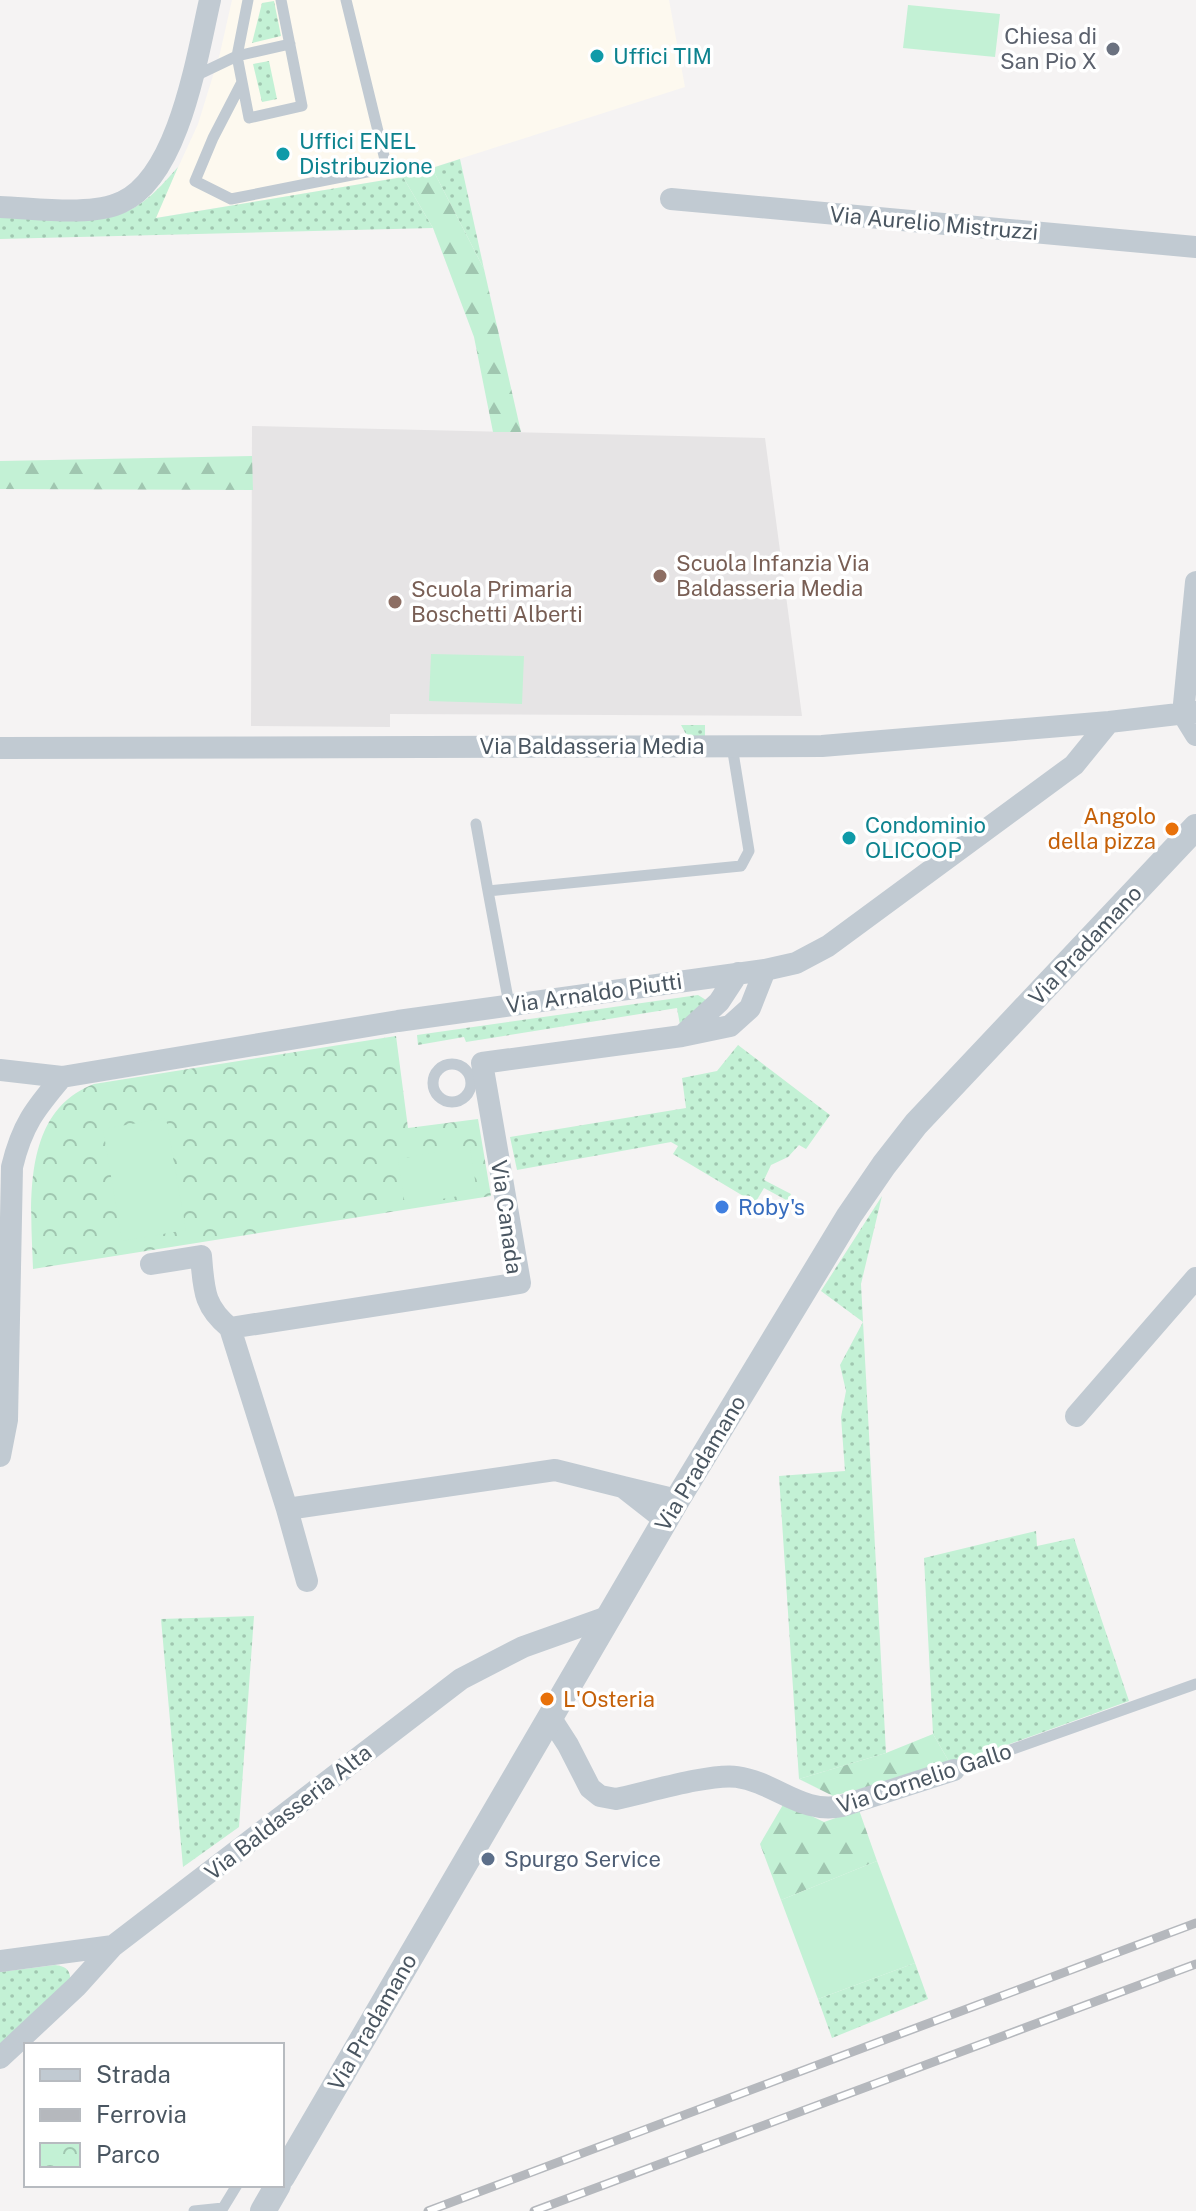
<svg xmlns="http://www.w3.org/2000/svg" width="1196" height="2211" viewBox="0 0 1196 2211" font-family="'Public Sans',sans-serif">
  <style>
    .commercial { fill: #fdf9ef }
    .education { fill: #e6e4e5 }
    .grass { fill: url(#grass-dots) }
    .forest { fill: url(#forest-firs) }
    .park { fill: url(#park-crowns) }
    .pitch { fill: #c3f1d5 }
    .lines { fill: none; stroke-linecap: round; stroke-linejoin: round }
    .service { stroke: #c1cad2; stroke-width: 11 }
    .minor { stroke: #c1cad2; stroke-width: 22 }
    .tertiary { stroke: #c1cad2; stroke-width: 26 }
    .rail-casing { stroke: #b5b8bd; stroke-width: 9 }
    .rail { stroke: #fff; stroke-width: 6; stroke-dasharray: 18; stroke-linecap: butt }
    .worship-dot { fill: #6b7280; stroke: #fff; stroke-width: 3 }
    .culture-dot { fill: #0f9aa8; stroke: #fff; stroke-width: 3 }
    .education-dot { fill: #8d6e63; stroke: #fff; stroke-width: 3 }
    .food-dot { fill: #e8710a; stroke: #fff; stroke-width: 3 }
    .shop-dot { fill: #3f7fe0; stroke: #fff; stroke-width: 3 }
    .service-dot { fill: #5c6f8a; stroke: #fff; stroke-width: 3 }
    .labels { text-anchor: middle; stroke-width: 7; stroke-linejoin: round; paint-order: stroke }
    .worship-label { font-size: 22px; fill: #5b616d; stroke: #fff; text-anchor: end }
    .culture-label { font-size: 22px; fill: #0d838f; stroke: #fff; text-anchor: start }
    .street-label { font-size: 22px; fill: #4a5661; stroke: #fff }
    .education-label { font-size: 22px; fill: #785e54; stroke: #fff; text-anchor: start }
    .food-label { font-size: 22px; fill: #c56008; stroke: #fff; text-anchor: end }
    .shop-label { font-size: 22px; fill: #366cbe; stroke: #fff; text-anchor: start }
    .service-label { font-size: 22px; fill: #4e5e75; stroke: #fff; text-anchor: start }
  </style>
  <defs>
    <pattern id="grass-dots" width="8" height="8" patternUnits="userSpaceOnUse" patternTransform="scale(2)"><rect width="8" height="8" fill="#c3f1d5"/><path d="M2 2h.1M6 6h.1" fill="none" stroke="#a0c6b0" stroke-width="1.8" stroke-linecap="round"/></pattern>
    <pattern id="forest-firs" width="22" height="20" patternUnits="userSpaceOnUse" patternTransform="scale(2)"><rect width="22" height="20" fill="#c3f1d5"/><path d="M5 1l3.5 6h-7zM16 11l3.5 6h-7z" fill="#a0c6b0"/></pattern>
    <pattern id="park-crowns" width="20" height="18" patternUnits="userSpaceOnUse" patternTransform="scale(2)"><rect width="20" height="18" fill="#c3f1d5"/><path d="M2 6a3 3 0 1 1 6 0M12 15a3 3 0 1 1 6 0" fill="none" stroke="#a0c6b0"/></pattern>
  </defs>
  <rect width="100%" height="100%" fill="#f5f3f3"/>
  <path class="commercial" d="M232 0H669L685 87 403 177 155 218 198 124 220 53Z"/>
  <path class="education" d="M252 426 765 438 802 716 390 714V727L251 726Z"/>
  <path class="grass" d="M274 1 281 36 252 43 262 3Z
    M269 61 277 99 262 102 253 64Z
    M460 159 484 269 432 168Z
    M178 167 156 218 403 177 433 228 0 239V213L117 215C144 207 160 187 178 167Z
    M681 725H705V738L687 736Z
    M698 995 706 1000 680 1025 677 1008 466 1042 464 1037 418 1045 417 1035Z
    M738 1045 830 1115 806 1149 799 1145 788 1157 771 1165 764 1180 791 1194 788 1201 764 1188 755 1203 673 1154 678 1146 671 1142 517 1170 510 1137 686 1108 682 1078 717 1071Z
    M882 1196 861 1284 886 1753 799 1779 779 1476 845 1471 841 1417 846 1391 840 1365 863 1322 821 1291Z
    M1036 1531 1037 1546 1074 1538 1129 1701 951 1765 933 1734 924 1558Z
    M254 1616 239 1827 183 1867 161 1619Z
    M915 1963 928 1999 832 2038 818 1999Z
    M55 1965C65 1966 71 1970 70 1980L0 2049V1972Z"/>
  <path class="forest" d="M432 168 484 269 521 432H493L474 337 433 228 403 177Z
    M252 456 253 490 0 489V461Z
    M933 1734 951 1765 833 1796 799 1779 886 1753Z
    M784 1803 824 1822 859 1810 877 1861 781 1900 760 1844Z"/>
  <path class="park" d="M396 1036 408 1128 478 1119 491 1196 33 1269C31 1206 20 1112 94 1084Z"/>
  <path class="pitch" d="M908 5 1000 14 995 57 903 48Z
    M431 654 524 656 522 704 429 701Z
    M166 1118 186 1230 122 1241 103 1129Z
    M470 1147 477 1193 405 1205 398 1159Z
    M877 1861 915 1963 818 1999 781 1900Z"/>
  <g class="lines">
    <path class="service" d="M248 0 237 56 249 118 302 106 281 0
      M193 77 237 56 290 44
      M242 82 213 138 195 181 231 199 387 168 346 0
      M476 824 488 891
      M509 1004 488 891 741 866 749 851 732 746
      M433 1083a19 19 0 1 1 38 0a19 19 0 1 1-38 0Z
      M954 1770 1196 1684
      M194 2211 223 2208 237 2185"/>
    <path class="minor" d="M671 199 1196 247
      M0 207C34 208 91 217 122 202 179 176 197 56 210 0
      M1183 714 1196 582
      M1183 714 1196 735
      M0 748 822 746 1109 722 1196 712
      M683 1035 719 1002 738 973
      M0 1070 62 1077 398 1021 765 970 796 963 828 946 1074 765 1109 722
      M151 1264 201 1256C204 1289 203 1306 230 1328
      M1076 1416 1196 1278
      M0 1456 7 1420 12 1167C22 1125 35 1109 62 1077
      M623 1487 555 1470 287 1509 230 1328 520 1283 482 1063 682 1036 730 1026 750 1008 765 970
      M287 1509 307 1581
      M665 1520 623 1487 677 1500
      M550 1717 568 1745 590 1788 600 1796 616 1799C645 1793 711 1773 737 1777 775 1782 802 1815 842 1806L954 1770
      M0 1961 113 1946
      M0 2058 77 1986 113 1946 461 1679 523 1647 610 1616"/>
    <path class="tertiary" d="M282 2177 677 1500 849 1216 884 1165 916 1124 1196 827
      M263 2211 278 2185"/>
    <defs>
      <path id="rail" d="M428 2211 1196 1923
        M534 2211 1196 1964"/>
    </defs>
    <use href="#rail" class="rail-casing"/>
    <use href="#rail" class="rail"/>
  </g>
  <circle class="worship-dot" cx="1113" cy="49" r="8"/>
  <g class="culture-dot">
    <circle cx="597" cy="56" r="8"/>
    <circle cx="283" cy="154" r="8"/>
    <circle cx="849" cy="838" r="8"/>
  </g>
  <g class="education-dot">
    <circle cx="660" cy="576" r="8"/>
    <circle cx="395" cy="602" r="8"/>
  </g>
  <g class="food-dot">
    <circle cx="1172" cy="829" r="8"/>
    <circle cx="547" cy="1699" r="8"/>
  </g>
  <circle class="shop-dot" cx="722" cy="1207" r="8"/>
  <circle class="service-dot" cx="488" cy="1859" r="8"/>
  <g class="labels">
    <g class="worship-label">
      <text x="1097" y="44">Chiesa di<tspan x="1097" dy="25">San Pio X</tspan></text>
    </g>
    <g class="culture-label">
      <text x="613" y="64">Uffici TIM</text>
      <text x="299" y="149">Uffici ENEL<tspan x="299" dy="25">Distribuzione</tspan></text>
      <text x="865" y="833">Condominio<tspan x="865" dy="25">OLICOOP</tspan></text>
    </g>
    <g class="street-label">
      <text transform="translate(934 223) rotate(5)" y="8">Via Aurelio Mistruzzi</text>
      <text x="592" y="754">Via Baldasseria Media</text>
      <text transform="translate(1085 945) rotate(-47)" y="8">Via Pradamano</text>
      <text transform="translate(594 993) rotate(-8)" y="8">Via Arnaldo Piutti</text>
      <text transform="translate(507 1217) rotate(82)" y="8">Via Canada</text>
      <text transform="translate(700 1463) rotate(-59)" y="8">Via Pradamano</text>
      <text transform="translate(924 1778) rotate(-18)" y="8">Via Cornelio Gallo</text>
      <text transform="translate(288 1812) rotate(-38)" y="8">Via Baldasseria Alta</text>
      <text transform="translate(372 2022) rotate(-60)" y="8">Via Pradamano</text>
    </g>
    <g class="education-label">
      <text x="676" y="571">Scuola Infanzia Via<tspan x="676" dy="25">Baldasseria Media</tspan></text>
      <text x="411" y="597">Scuola Primaria<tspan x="411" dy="25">Boschetti Alberti</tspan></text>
    </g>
    <g class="food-label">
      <text x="1156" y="824">Angolo<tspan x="1156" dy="25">della pizza</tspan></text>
      <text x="563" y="1707" text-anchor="start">L'Osteria</text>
    </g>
    <g class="shop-label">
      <text x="738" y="1215">Roby's</text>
    </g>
    <g class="service-label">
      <text x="504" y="1867">Spurgo Service</text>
    </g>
  </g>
  <rect x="24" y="2043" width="260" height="144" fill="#ffffff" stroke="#b7bbc0" stroke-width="2"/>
  <rect x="40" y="2069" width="40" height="12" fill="#c1cad2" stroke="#b7bbc0" stroke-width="2"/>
  <text x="96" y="2083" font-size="24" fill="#4a5661">Strada</text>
  <rect x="40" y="2109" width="40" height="12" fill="#b5b8bd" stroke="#b7bbc0" stroke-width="2"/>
  <text x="96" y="2123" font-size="24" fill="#4a5661">Ferrovia</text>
  <rect x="40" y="2143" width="40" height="24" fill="url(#park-crowns)" stroke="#b7bbc0" stroke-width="2"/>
  <text x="96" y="2163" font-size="24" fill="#4a5661">Parco</text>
</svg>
